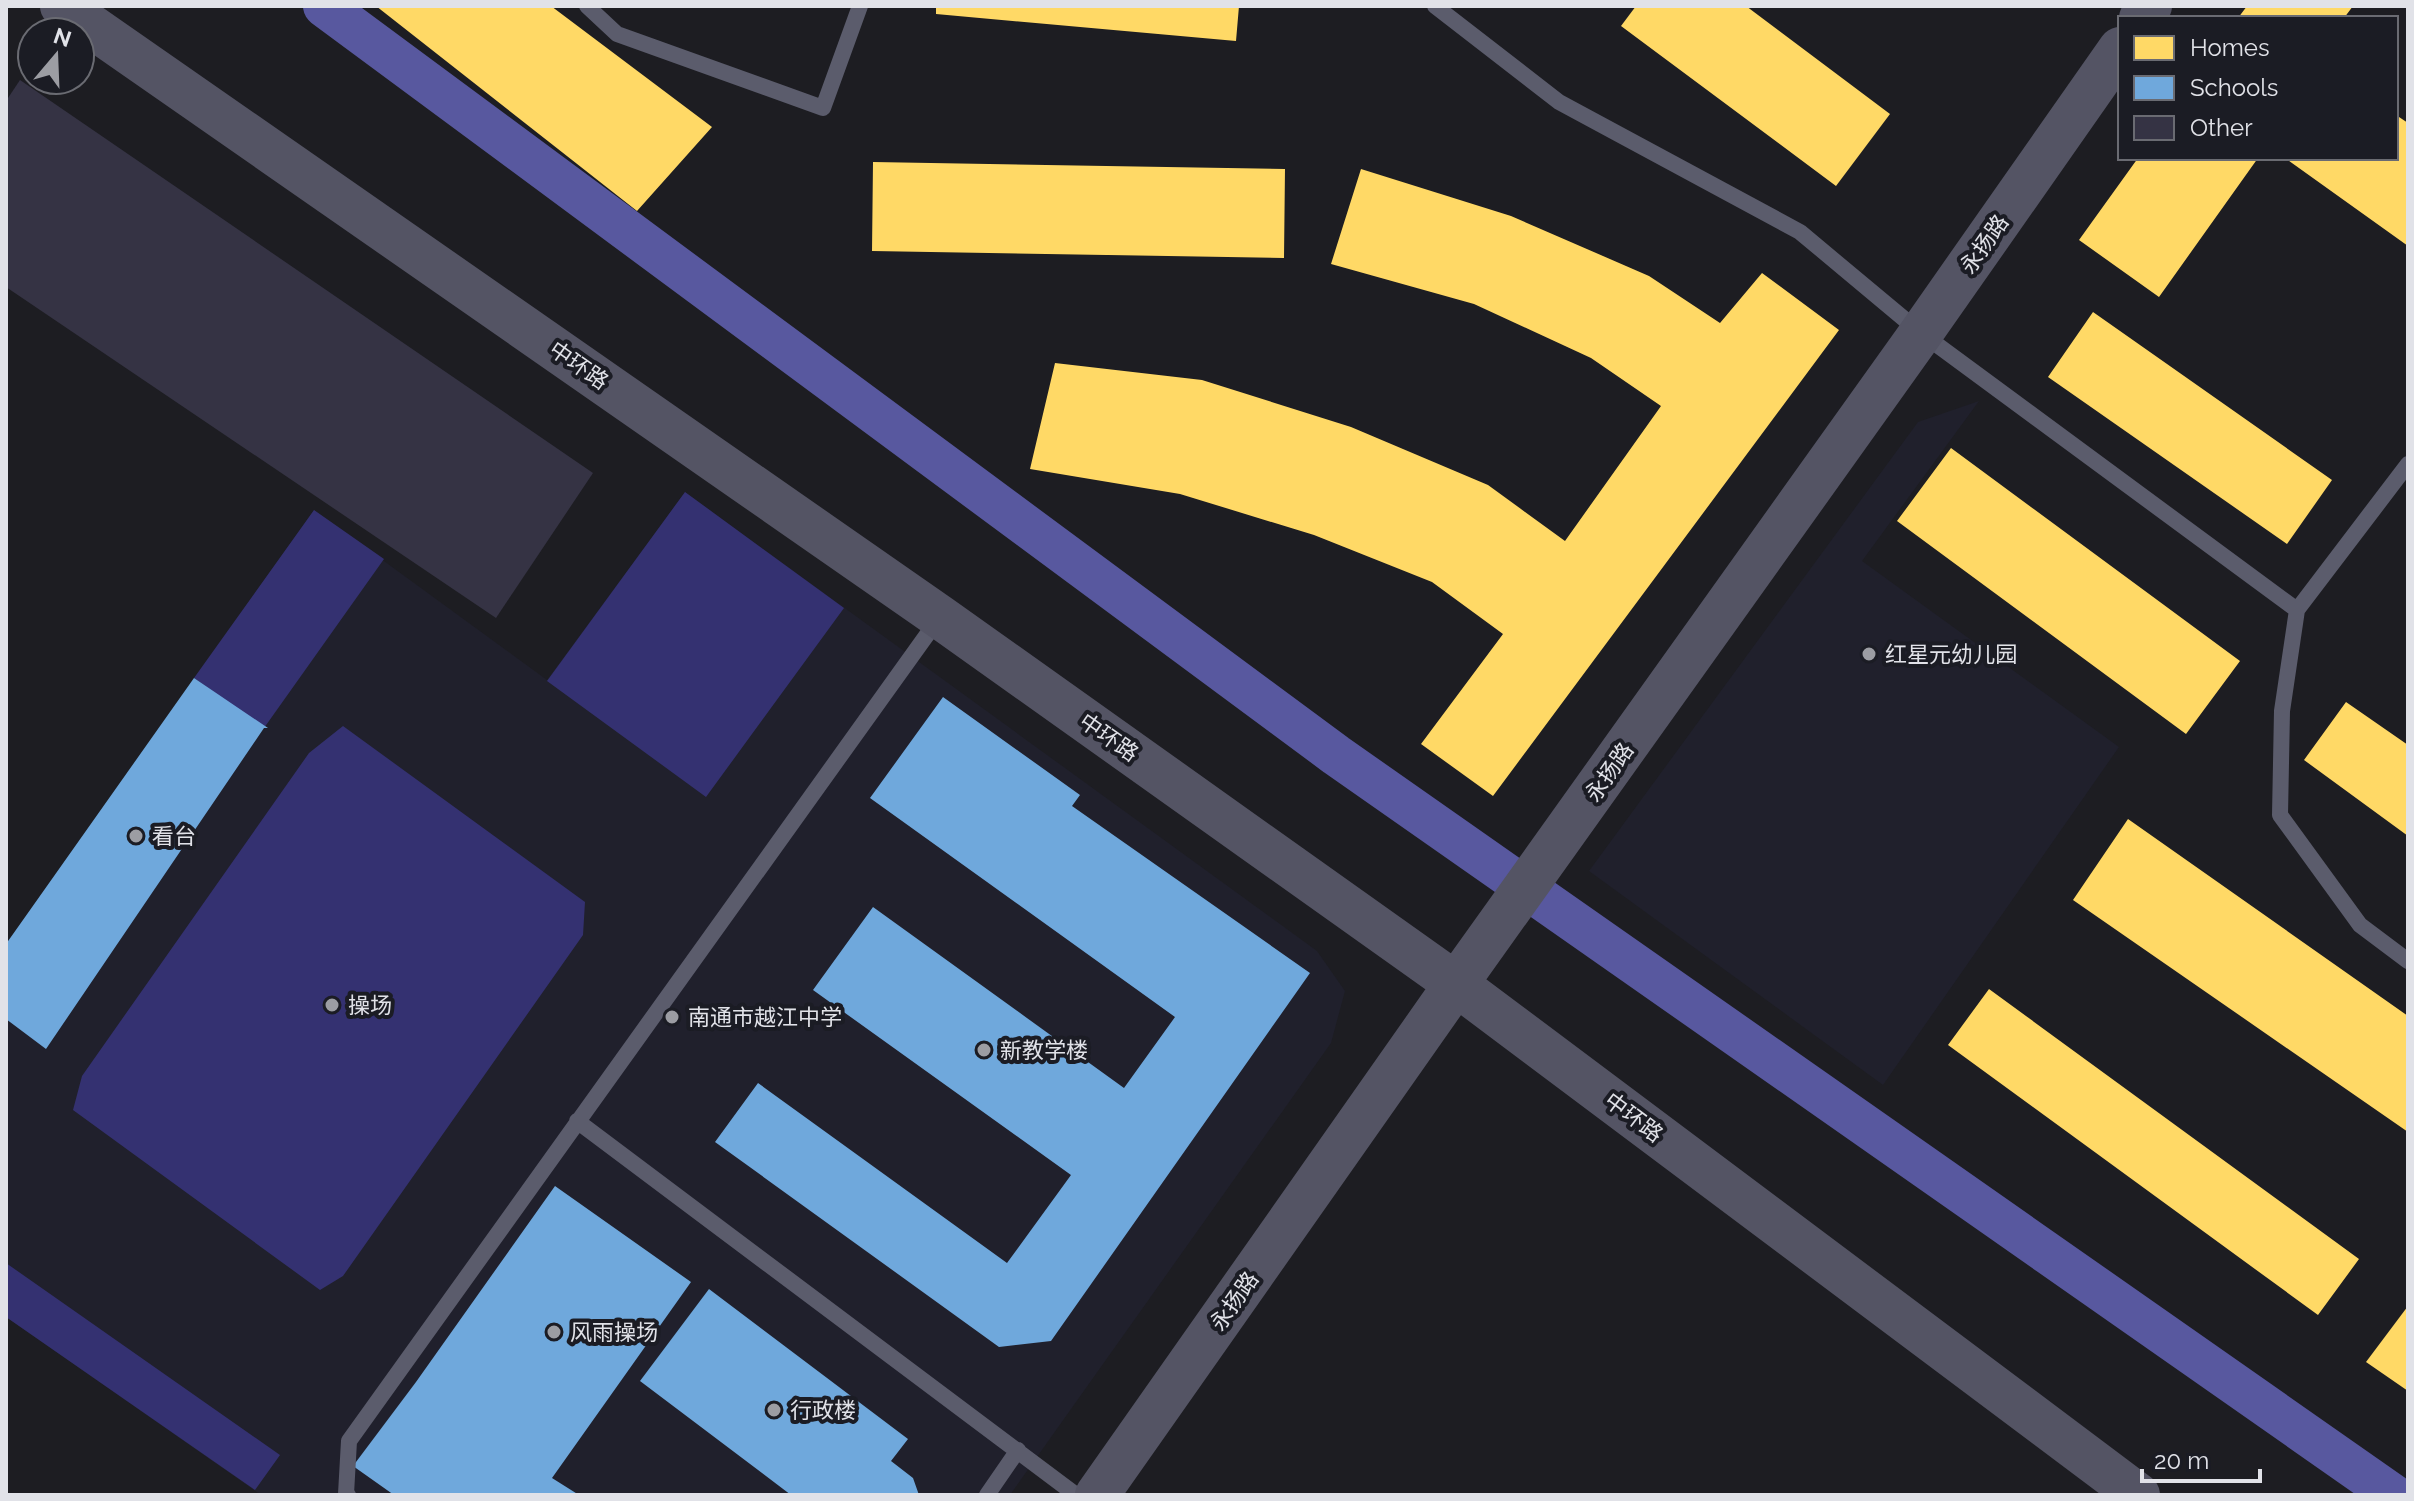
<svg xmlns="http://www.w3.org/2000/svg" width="2414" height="1501" viewBox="0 0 2414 1501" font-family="Raleway,'Noto Sans SC',sans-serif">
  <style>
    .built { fill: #20202c }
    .green { fill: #343171 }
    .homes { fill: #ffd966 }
    .schools { fill: #6fa8dc }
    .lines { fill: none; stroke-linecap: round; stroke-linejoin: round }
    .canal { stroke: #58589f; stroke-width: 42 }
    .building { fill: #353344 }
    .lane { stroke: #5b5c6c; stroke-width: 16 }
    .secondary { stroke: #545464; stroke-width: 44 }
    .poi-dot { fill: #9c9da3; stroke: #1b1c24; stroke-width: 3 }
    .labels { text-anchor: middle; stroke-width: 8; stroke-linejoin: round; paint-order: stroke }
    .street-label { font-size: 22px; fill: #e1e2e8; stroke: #1b1c24 }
    .poi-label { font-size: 22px; fill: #e1e2e8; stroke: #1b1c24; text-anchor: start }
  </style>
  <rect width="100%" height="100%" fill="#1d1d22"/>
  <path class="built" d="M1979 401 1862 561 2119 747 1883 1085 1589 871 1918 422Z
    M685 492 1317 951 1345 991 1331 1043 1010 1495H261L6 1317V944L314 510 547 680Z"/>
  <path class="green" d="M685 492 844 608 706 797 547 681Z
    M314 510 384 559 264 728 194 678Z
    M343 726 585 902 583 935 343 1276 320 1290 73 1110 82 1076 309 753Z
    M6 1263 280 1455 255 1490 6 1317Z"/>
  <path class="homes" d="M376 6H551L712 127 637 211Z
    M936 6H1239L1236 41 936 14Z
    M1636 6H1746L1890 114 1836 186 1621 26Z
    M2247 6H2353L2344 18H2238Z
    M2396 115 2408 123V246L2285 158H2396Z
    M2138 158H2258L2159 297 2079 240Z
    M873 162 1285 169 1284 258 872 251Z
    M1361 169 1511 216 1649 276 1720 323 1762 273 1839 330 1493 796 1421 744 1503 634 1432 582 1314 535 1180 494 1030 469 1055 363 1202 380 1351 427 1488 485 1565 541 1661 406 1591 358 1474 304 1331 264Z
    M2093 312 2332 480 2287 544 2048 377Z
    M1951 448 2240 661 2186 734 1897 521Z
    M2346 702 2408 745V836L2304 760Z
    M2128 819 2408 1016V1132L2073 900Z
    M1989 989 2359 1259 2318 1315 1948 1045Z
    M2408 1306V1391L2366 1362Z"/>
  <path class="schools" d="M194 678 268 728H264L46 1049 6 1019V944Z
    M943 697 1080 795 1072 806 1310 973 1051 1341 999 1347 715 1142 758 1083 1007 1263 1071 1175 813 990 873 907 1124 1088 1175 1017 870 798Z
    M555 1186 691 1282 552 1478 579 1495H394L353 1466 416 1382Z
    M709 1289 908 1439 891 1461 913 1478 919 1495H791L640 1381Z"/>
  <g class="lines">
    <path class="canal" d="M324 6 1336 755 2393 1495"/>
  </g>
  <path class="building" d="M20 80 593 473 496 618 6 287V101Z"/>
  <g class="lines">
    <path class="lane" d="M587 6 617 34 823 108 860 6
      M1435 6 1559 102 1800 232 1921 333 2297 610
      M2408 464 2297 610 2282 711 2280 815 2360 925 2408 961
      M577 1121 1076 1495
      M348 1495 346 1494 349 1441 939 618
      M987 1495 1018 1450"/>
    <path class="secondary" d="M62 6 940 617 1456 984 2138 1495
      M2141 18 2150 6
      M1097 1495 1456 984 1921 333 2120 49"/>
  </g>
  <g class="poi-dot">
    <circle cx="1869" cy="654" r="8"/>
    <circle cx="136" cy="836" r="8"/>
    <circle cx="332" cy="1005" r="8"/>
    <circle cx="672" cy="1017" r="8"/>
    <circle cx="984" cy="1050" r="8"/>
    <circle cx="554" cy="1332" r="8"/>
    <circle cx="774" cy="1410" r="8"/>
  </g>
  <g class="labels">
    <g class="street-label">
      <text transform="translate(1984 244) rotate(-55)" y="8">永扬路</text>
      <text transform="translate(579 365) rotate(35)" y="8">中环路</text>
      <text transform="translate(1109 737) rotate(35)" y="8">中环路</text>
      <text transform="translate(1609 772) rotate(-55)" y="8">永扬路</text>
      <text transform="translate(1634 1117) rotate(37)" y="8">中环路</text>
      <text transform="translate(1234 1301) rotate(-55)" y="8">永扬路</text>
    </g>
    <g class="poi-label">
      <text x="1885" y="662">红星元幼儿园</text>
      <text x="152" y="844">看台</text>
      <text x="348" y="1013">操场</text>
      <text x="688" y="1025">南通市越江中学</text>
      <text x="1000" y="1058">新教学楼</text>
      <text x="570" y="1340">风雨操场</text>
      <text x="790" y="1418">行政楼</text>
    </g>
  </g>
  <rect width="2414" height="1501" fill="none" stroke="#e1e2e8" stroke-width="16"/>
  <rect x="2118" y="16" width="280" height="144" fill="#1b1c24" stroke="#6a6b72" stroke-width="2"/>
  <rect x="2134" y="36" width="40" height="24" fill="#ffd966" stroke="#6a6b72" stroke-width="2"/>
  <text x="2190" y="56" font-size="24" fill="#e1e2e8">Homes</text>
  <rect x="2134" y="76" width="40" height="24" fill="#6fa8dc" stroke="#6a6b72" stroke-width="2"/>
  <text x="2190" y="96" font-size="24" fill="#e1e2e8">Schools</text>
  <rect x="2134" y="116" width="40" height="24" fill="#353344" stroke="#6a6b72" stroke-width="2"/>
  <text x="2190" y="136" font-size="24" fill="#e1e2e8">Other</text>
  <g transform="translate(56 56) rotate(19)"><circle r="38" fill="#1b1c24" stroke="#6a6b72" stroke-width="2"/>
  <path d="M0-6L14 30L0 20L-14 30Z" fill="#9c9da3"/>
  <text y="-12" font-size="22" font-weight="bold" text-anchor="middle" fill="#e1e2e8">N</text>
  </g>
  <path d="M2142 1469v12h118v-12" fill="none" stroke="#e1e2e8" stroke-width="4"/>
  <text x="2154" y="1469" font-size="24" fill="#e1e2e8" stroke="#1b1c24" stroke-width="6" paint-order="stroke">20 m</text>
</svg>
